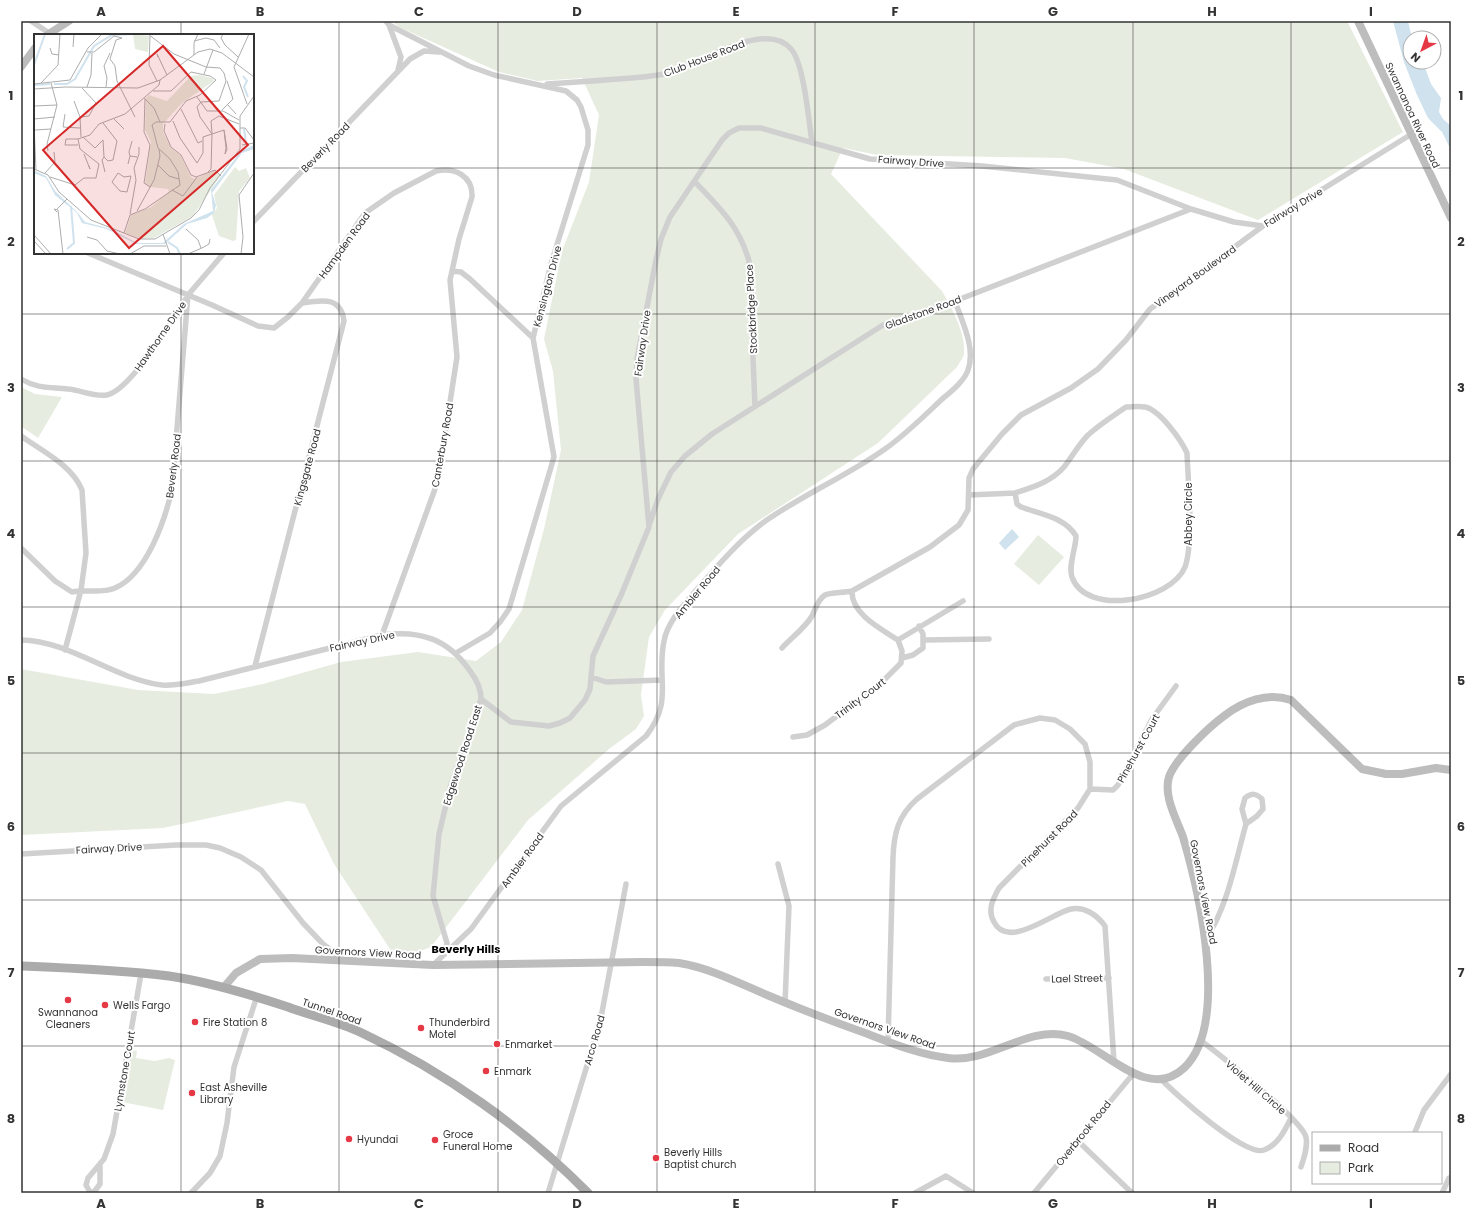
<svg xmlns="http://www.w3.org/2000/svg" width="1472" height="1214" viewBox="0 0 1472 1214" font-family="Poppins,sans-serif">
  <style>
    .green { fill: #e6ecdf }
    .water { fill: #cfe2ee }
    .lines { fill: none; stroke-linecap: round; stroke-linejoin: round }
    .street { stroke: #d0d0d0; stroke-width: 5.5 }
    .secondary { stroke: #bdbdbd; stroke-width: 8 }
    .primary { stroke: #ababab; stroke-width: 9 }
    .grid { fill: none; stroke: #333; stroke-width: 1; stroke-opacity: 0.55 }
    .poi-dot { fill: #e63946; stroke: #fff; stroke-width: 1.5 }
    .labels { text-anchor: middle; stroke-width: 4; stroke-linejoin: round; paint-order: stroke }
    .street-label { font-size: 10px; fill: #333; stroke: #fff }
    .poi-label { font-size: 10px; fill: #333; stroke: #fff; text-anchor: start }
    .neighbourhood-label { font-size: 11px; font-weight: bold; fill: #000; stroke: #fff }
    .inset-river { fill: none; stroke: #cfe2ee; stroke-width: 2 }
    .inset-road { fill: none; stroke: #adadad; stroke-width: 1 }
    .view { fill: #d62828; fill-opacity: 0.15; stroke: #d62828; stroke-width: 2 }
    .inset-edge { fill: none; stroke: #333; stroke-width: 2 }
    .neatline { fill: none; stroke: #333; stroke-width: 1.5 }
    .grid-label { font-size: 13px; text-anchor: middle; font-weight: bold; fill: #333 }
  </style>
  <rect width="100%" height="100%" fill="#fff"/>
  <path class="green" d="M392 21H1347L1403 132 1258 220 1124 169 1065 158 877 155 843 148 831 174 942 291C951 307 966 333 964 353 964 357 959 363 957 367L878 443 738 534 665 610 649 637 641 695 644 716 636 729 609 749 528 820 431 947 404 957 392 952 334 864 305 804 288 801 163 828 21 835V669L138 690 214 694 263 684 341 662 418 652 476 661 501 642 522 610 544 529 561 450 553 371 544 339 562 251 589 182 599 115 582 78 538 81 499 72 399 27Z
    M21 387 35 394 62 397 38 438 21 426Z
    M1038 535 1064 557 1039 585 1014 564Z
    M131 1050 137 1051 136 1058 155 1061 169 1058 175 1060 163 1110 122 1102Z"/>
  <path class="water" d="M1393 21H1408L1412 38H1410V62H1423L1431 84 1441 98 1439 112 1443 119 1451 126V150L1442 132 1428 118 1417 95 1404 62Z
    M1012 529 1019 537 1005 550 999 543Z"/>
  <g class="lines">
    <path class="street" d="M31 21 49 33
      M386 21 389 25 469 66 494 75 566 91 577 100 581 107 588 130V145L551 264 533 338 554 457 509 609 500 622 490 633 456 653
      M389 25 401 57 398 70
      M547 84C584 81 622 80 659 75 691 70 764 17 791 49 804 63 809 122 812 143
      M695 182C720 208 739 226 749 261L755 406
      M253 222 410 59 424 51 439 52
      M88 253 212 305 258 326 274 328 288 317 302 303 365 213 394 193 436 171C455 167 473 176 472 197L459 239 450 280 457 357 441 460 435 489 382 635
      M452 271 461 272 470 279 533 338
      M21 379C38 389 49 387 68 389 81 390 93 397 107 395 131 390 173 319 187 297
      M1126 407C1132 407 1139 406 1145 407 1160 410 1181 440 1187 453 1188 481 1194 542 1185 567 1171 601 1086 617 1072 577 1068 566 1076 548 1076 536 1065 517 1040 514 1021 507L1017 504 1015 493C1033 487 1051 482 1064 467 1072 457 1079 444 1088 435 1100 424 1113 416 1126 407Z
      M21 436C42 451 72 465 82 490L86 553 81 590 65 650
      M969 495 1015 493
      M650 523 658 499 671 472 685 456 712 434 883 325 955 301 1191 209
      M21 548 55 581 72 592C86 589 101 594 115 588 147 574 165 520 172 489L188 295 224 253
      M852 591C851 614 881 629 898 640L963 601
      M21 640C71 641 113 679 162 685 174 686 186 683 199 681L382 635C421 630 448 639 470 671 477 680 481 688 481 699L511 722 549 726 560 723 570 718 585 700 590 689 593 656 622 593 649 527 636 379 637 359 656 260 661 239 670 217 722 140 729 133 739 128H761L870 159 982 166 1117 180 1191 209 1234 222 1263 226 1410 135
      M924 640 989 639
      M782 648C791 638 805 628 812 616 815 610 818 599 825 595 830 592 844 593 852 591L930 547 959 525 968 510 969 478 973 469 1002 434 1021 415 1071 388 1098 369 1126 340 1150 309 1263 226
      M902 658 913 655 923 648V634L919 626
      M255 666 344 321C341 296 321 300 302 303
      M591 677 606 682 662 680
      M793 737 807 735 825 725 883 681 901 663 902 651 898 640
      M1090 789 1113 790 1118 785 1152 719 1176 686
      M21 854 176 845H206L220 848 241 857 261 870 303 923 323 944 343 959
      M778 864 789 906 785 1003
      M1205 941C1228 906 1235 863 1246 824L1257 816 1263 809 1262 799C1256 793 1252 793 1245 798L1242 809 1246 824
      M446 952 447 943 433 896 439 834 450 788 481 699
      M433 965 471 929 561 806 646 736C674 700 656 680 664 641 667 624 681 608 692 595 714 570 737 542 764 522 802 495 847 476 885 449 905 435 922 418 940 401 949 393 964 382 968 370 976 348 962 322 955 301
      M1046 979 1109 978
      M1200 1040C1219 1054 1301 1119 1306 1137 1308 1147 1304 1158 1301 1167
      M888 1042 893 857C894 833 898 816 917 799L1014 725 1040 718 1055 720 1070 729 1085 744 1090 762V789L1078 808 999 888C993 899 987 910 994 922 1008 950 1052 913 1071 909 1084 906 1097 915 1105 926L1114 1062
      M1161 1079C1175 1094 1245 1157 1264 1150 1278 1145 1285 1130 1291 1118
      M1415 1132 1424 1110 1451 1074
      M1078 1141 1132 1193
      M100 1166V1184L94 1192H90L86 1185 88 1178 104 1159 113 1134 141 974
      M191 1193 210 1173 220 1156 227 1123 234 1067 257 996
      M548 1193 600 1023 626 884
      M915 1193 946 1176 973 1193
      M1034 1193 1133 1074
      M1442 1193 1449 1178"/>
    <path class="secondary" d="M1358 21 1451 218
      M47 35 69 21
      M21 67 35 48
      M224 987 236 973 260 959 292 958 433 965 643 962C655 962 668 962 679 963 710 968 739 983 767 995 800 1009 834 1022 868 1034 894 1044 921 1055 948 1058 989 1064 1027 1025 1068 1036 1103 1046 1147 1103 1184 1068 1230 1025 1199 891 1183 837 1177 820 1163 796 1169 777 1175 759 1209 727 1224 716 1243 701 1268 692 1291 700L1362 769 1386 774H1402L1436 768 1451 770"/>
    <path class="primary" d="M21 966C70 968 120 970 169 976 210 982 249 994 288 1007 312 1016 339 1022 362 1033 445 1072 524 1128 588 1193"/>
  </g>
  <path class="grid" d="M181 21V35M339 21V1193M498 21V1193M657 21V1193M815 21V1193M974 21V1193M1133 21V1193M1291 21V1193M21 168H35M253 168H1451M181 253V1193M21 314H1451M21 461H1451M21 607H1451M21 753H1451M21 900H1451M21 1046H1451"/>
  <g class="poi-dot">
    <circle cx="68" cy="1000" r="4"/>
    <circle cx="105" cy="1005" r="4"/>
    <circle cx="195" cy="1022" r="4"/>
    <circle cx="421" cy="1028" r="4"/>
    <circle cx="497" cy="1044" r="4"/>
    <circle cx="486" cy="1071" r="4"/>
    <circle cx="192" cy="1093" r="4"/>
    <circle cx="349" cy="1139" r="4"/>
    <circle cx="435" cy="1140" r="4"/>
    <circle cx="656" cy="1158" r="4"/>
  </g>
  <g class="labels">
    <g class="street-label">
      <text transform="translate(704 58) rotate(-21)" y="4">Club House Road</text>
      <text transform="translate(1413 115) rotate(65)" y="4">Swannanoa River Road</text>
      <text transform="translate(325 147) rotate(-46)" y="4">Beverly Road</text>
      <text transform="translate(911 161) rotate(4)" y="4">Fairway Drive</text>
      <text transform="translate(1293 207) rotate(-31)" y="4">Fairway Drive</text>
      <text transform="translate(344 245) rotate(-54)" y="4">Hampden Road</text>
      <text transform="translate(1195 276) rotate(-36)" y="4">Vineyard Boulevard</text>
      <text transform="translate(547 286) rotate(-75)" y="4">Kensington Drive</text>
      <text transform="translate(751 309) rotate(-93)" y="4">Stockbridge Place</text>
      <text transform="translate(923 312) rotate(-20)" y="4">Gladstone Road</text>
      <text transform="translate(160 336) rotate(-55)" y="4">Hawthorne Drive</text>
      <text transform="translate(642 343) rotate(-82)" y="4">Fairway Drive</text>
      <text transform="translate(442 445) rotate(-80)" y="4">Canterbury Road</text>
      <text transform="translate(173 466) rotate(-83)" y="4">Beverly Road</text>
      <text transform="translate(307 467) rotate(-75)" y="4">Kingsgate Road</text>
      <text transform="translate(1188 514) rotate(-90)" y="4">Abbey Circle</text>
      <text transform="translate(697 592) rotate(-50)" y="4">Ambler Road</text>
      <text transform="translate(362 641) rotate(-12)" y="4">Fairway Drive</text>
      <text transform="translate(860 698) rotate(-37)" y="4">Trinity Court</text>
      <text transform="translate(1138 748) rotate(-61)" y="4">Pinehurst Court</text>
      <text transform="translate(462 755) rotate(-72)" y="4">Edgewood Road East</text>
      <text transform="translate(1049 838) rotate(-45)" y="4">Pinehurst Road</text>
      <text transform="translate(109 848) rotate(-3)" y="4">Fairway Drive</text>
      <text transform="translate(522 860) rotate(-54)" y="4">Ambler Road</text>
      <text transform="translate(1204 892) rotate(79)" y="4">Governors View Road</text>
      <text transform="translate(368 952) rotate(3)" y="4">Governors View Road</text>
      <text transform="translate(1077 978) rotate(-1)" y="4">Lael Street</text>
      <text transform="translate(332 1011) rotate(19)" y="4">Tunnel Road</text>
      <text transform="translate(885 1028) rotate(19)" y="4">Governors View Road</text>
      <text transform="translate(594 1040) rotate(-74)" y="4">Arco Road</text>
      <text transform="translate(124 1071) rotate(-80)" y="4">Lynnstone Court</text>
      <text transform="translate(1256 1087) rotate(41)" y="4">Violet Hill Circle</text>
      <text transform="translate(1083 1133) rotate(-51)" y="4">Overbrook Road</text>
    </g>
    <g class="poi-label">
      <text x="113" y="1009">Wells Fargo</text>
      <text x="68" y="1016" text-anchor="middle">Swannanoa<tspan x="68" dy="12">Cleaners</tspan></text>
      <text x="203" y="1026">Fire Station 8</text>
      <text x="429" y="1026">Thunderbird<tspan x="429" dy="12">Motel</tspan></text>
      <text x="505" y="1048">Enmarket</text>
      <text x="494" y="1075">Enmark</text>
      <text x="200" y="1091">East Asheville<tspan x="200" dy="12">Library</tspan></text>
      <text x="443" y="1138">Groce<tspan x="443" dy="12">Funeral Home</tspan></text>
      <text x="357" y="1143">Hyundai</text>
      <text x="664" y="1156">Beverly Hills<tspan x="664" dy="12">Baptist church</tspan></text>
    </g>
    <g class="neighbourhood-label">
      <text x="466" y="953">Beverly Hills</text>
    </g>
  </g>
  <g transform="translate(34 34)">
    <rect width="220" height="220" fill="#fff"/>
    <path d="M99 0 115 2 114 18 101 15ZM166 41 178 44 180 47 148 69 129 90V98L137 114 146 121 157 143 161 145 180 136 187 141 159 182 120 204 107 205 91 199 97 181 117 173 135 158 134 155 117 153 111 150 117 108 111 96 112 64 115 61 133 67 157 42ZM201 133 205 137 212 134 216 144 205 157 202 206 199 207 185 202 178 181 183 174 180 161Z" fill="#e6ecdf"/>
    <path d="M220 111V115L208 119 178 159 182 171 180 179 173 184 153 190 131 210H102L73 195 48 189 43 179 21 161 12 144 0 139 1 137 12 142 21 157 44 179 51 188 77 195 103 209H129L150 190 179 177 177 156 207 117Z" fill="#cfe2ee"/>
    <path class="inset-river" d="M0 31 11 0M209 42 213 47 210 53 214 63M20 50H33L41 45 60 12 78 1 97 0M0 51 16 50M210 95 212 109M134 208 143 214 146 220M33 215 40 209 37 172"/>
    <path class="inset-road" d="M114 0 140 20 172 33 186 34 190 39 192 47 185 67 167 68 163 73 166 83 178 100 177 135 174 138M189 0 187 4 191 11 204 23M116 2 115 31 123 47M160 7 172 4 180 6 186 14M39 13 40 0M16 14 18 20 25 21M53 18H60L80 2 88 4 82 6 76 25 81 32 83 47 101 83M160 21V9L164 0M124 23 123 20 133 41M170 40 179 16M7 49 24 31 26 0M0 50 36 46 54 14 68 0M53 53 57 41 58 19M72 53 73 44 70 32 76 19M0 55 31 53 104 54 126 46 164 18 176 15 188 19 220 43M163 63 173 77H189L205 86M111 64 110 98 116 111 110 149 116 153M111 65 120 74 126 88M40 67 46 83 47 103M213 70 200 33 215 0M194 71 202 80M0 72 23 71M147 75 164 109 168 107M188 76 199 65 193 47M31 80 29 93 46 94M46 83 55 82 62 69 48 54M0 85 21 83M80 85 90 95M139 87 146 104 163 129 169 119V103L190 96M0 90 2 136M131 90 130 97 137 113 147 121 157 141 162 143 181 136 187 142M206 94H211L220 106M1 96 17 95M190 96 193 115 191 120 192 114ZM178 99 177 87 185 82 205 90M49 103 61 114 69 106 70 123 74 127 79 126 83 107 69 89M31 111 32 105H44M31 111H44M208 111 220 109M14 117 13 110 23 71 17 49M50 120 56 135 55 132M96 122 95 118 98 107M70 123 68 126 71 138M94 130 96 122 103 123M124 131 135 142 145 145M0 135 14 141 25 158 57 186 105 205H121L157 184 165 176 176 154 206 115V82L220 62M11 139 21 128 20 118M84 139 90 143 97 142 93 158 86 157 78 148ZM16 143 41 151 50 144H62L65 130 46 115 44 105 56 101 65 90 91 80 125 51 126 46M138 156 149 162 163 143M23 175 33 165M103 177 120 146 126 122 125 115M23 178 20 175 24 176 29 220M96 180 102 146 100 134 105 120V113M152 195 164 206 167 214M90 199 96 181 111 175 146 151 144 138 136 125 124 114 118 91 122 88H136L152 67 166 61 182 46 176 42 157 38 137 57H119M129 200 136 220M0 201 17 220M53 203 63 206 73 217 86 220M0 207 12 220M96 220 110 212H132M154 220 170 213 175 210 176 205M207 220 209 203 205 161 220 139"/>
    <path class="view" d="M129 12 214 111 95 214 9 116Z"/>
    <rect width="220" height="220" class="inset-edge"/>
  </g>
  <rect width="1472" height="1214" fill="none" stroke="#ffffff" stroke-width="44"/>
  <rect x="1312" y="1132" width="130" height="52" fill="#ffffff" stroke="#adadad"/>
  <rect x="1320" y="1145" width="20" height="6" fill="#ababab" stroke="#adadad"/>
  <text x="1348" y="1152" font-size="12" fill="#333333">Road</text>
  <rect x="1320" y="1162" width="20" height="12" fill="#e6ecdf" stroke="#adadad"/>
  <text x="1348" y="1172" font-size="12" fill="#333333">Park</text>
  <g transform="translate(1422 50) rotate(221)"><circle r="19" fill="#ffffff" stroke="#adadad"/>
  <path d="M0-3L7 15L0 10L-7 15Z" fill="#e63946"/>
  <text y="-6" font-size="11" font-weight="bold" text-anchor="middle" fill="#333333">N</text>
  </g>
  <rect x="22" y="22" width="1428" height="1170" class="neatline"/>
  <g class="grid-label">
    <text x="101" y="16">A</text>
    <text x="260" y="16">B</text>
    <text x="419" y="16">C</text>
    <text x="577" y="16">D</text>
    <text x="736" y="16">E</text>
    <text x="895" y="16">F</text>
    <text x="1053" y="16">G</text>
    <text x="1212" y="16">H</text>
    <text x="1371" y="16">I</text>
    <text x="11" y="100">1</text>
    <text x="1461" y="100">1</text>
    <text x="11" y="246">2</text>
    <text x="1461" y="246">2</text>
    <text x="11" y="392">3</text>
    <text x="1461" y="392">3</text>
    <text x="11" y="538">4</text>
    <text x="1461" y="538">4</text>
    <text x="11" y="685">5</text>
    <text x="1461" y="685">5</text>
    <text x="11" y="831">6</text>
    <text x="1461" y="831">6</text>
    <text x="11" y="977">7</text>
    <text x="1461" y="977">7</text>
    <text x="11" y="1123">8</text>
    <text x="1461" y="1123">8</text>
    <text x="101" y="1208">A</text>
    <text x="260" y="1208">B</text>
    <text x="419" y="1208">C</text>
    <text x="577" y="1208">D</text>
    <text x="736" y="1208">E</text>
    <text x="895" y="1208">F</text>
    <text x="1053" y="1208">G</text>
    <text x="1212" y="1208">H</text>
    <text x="1371" y="1208">I</text>
  </g>
</svg>
